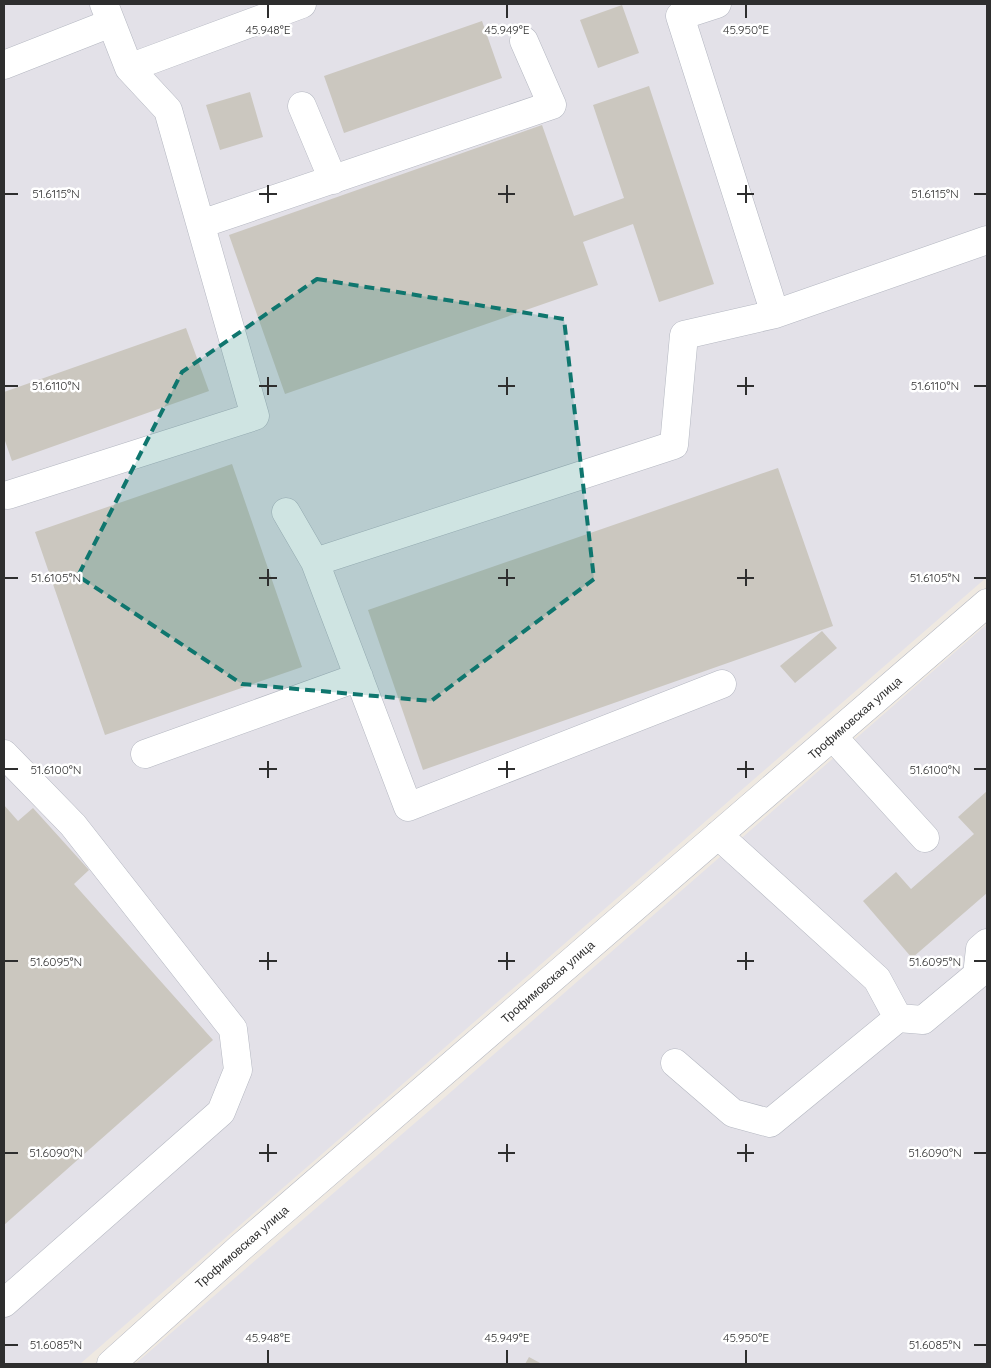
<svg xmlns="http://www.w3.org/2000/svg" width="991" height="1368" viewBox="0 0 991 1368" font-family="Quicksand,sans-serif">
  <style>
    .industrial { fill: #e3e1e8 }
    .building { fill: #cbc7bf }
    .lines { fill: none; stroke-linecap: round; stroke-linejoin: round }
    .minor-casing { stroke: #b4b7c1; stroke-width: 29 }
    .minor { stroke: #fff; stroke-width: 28 }
    .marked { fill: #0f766e; fill-opacity: 0.2; stroke: #0f766e; stroke-width: 4; stroke-dasharray: 10 6; stroke-linejoin: round }
    .ticks { fill: none; stroke: #2e2e2e; stroke-width: 2 }
    .labels { text-anchor: middle; stroke-width: 5; stroke-linejoin: round; paint-order: stroke }
    .street-label { font-size: 12px; fill: #2e2e2e; stroke: #fff }
    .ticks-label { font-size: 12px; text-anchor: middle; fill: #2e2e2e; stroke: #fff; stroke-width: 5; stroke-linejoin: round; paint-order: stroke }
  </style>
  <rect width="100%" height="100%" fill="#efe9e1"/>
  <path class="industrial" d="M4 4H987V577L80 1364H4Z
    M987 624V1364H135L437 1104Z"/>
  <path class="building" d="M622 5 639 53 598 68 580 20Z
    M482 21 502 78 344 133 324 76Z
    M649 86 714 284 659 302 633 224 583 242 598 285 285 394 229 235 542 125 574 216 624 198 593 105Z
    M250 92 263 137 220 150 206 105Z
    M186 328 209 391 12 461 4 438V392Z
    M232 464 302 667 105 735 35 532Z
    M778 468 833 626 423 770 368 610Z
    M822 631 837 648 795 683 780 666Z
    M987 791V893L912 958 863 901 896 872 911 889 974 834 958 817Z
    M4 805 18 821 33 808 89 870 74 884 213 1040 4 1225Z
    M529 1357 542 1364H525Z"/>
  <g class="lines">
    <defs>
      <path id="minor" d="M717 4 680 16 775 314
        M4 65 111 23
        M129 68 302 4
        M302 106 333 180
        M201 224 552 105 524 41
        M8 495 255 416 168 110 129 68 104 4
        M286 512 315 562
        M722 684 408 807 315 562 674 445 684 335 775 314 987 240
        M833 737 925 838
        M4 754 73 825 233 1029 238 1070 221 1112 4 1303
        M145 754 359 677
        M718 835 877 979 898 1018
        M675 1063 733 1113 770 1123 898 1018 923 1020 977 975 980 949 987 943
        M111 1364 240 1248 987 603"/>
    </defs>
    <use href="#minor" class="minor-casing"/>
    <use href="#minor" class="minor"/>
  </g>
  <path class="marked" d="M317 279 564 319 594 579 431 701 242 684 78 576 182 372Z"/>
  <path class="ticks" d="M268 5V18M507 5V18M746 5V18M268 185V203M507 185V203M746 185V203M5 194H18M259 194H277M498 194H515M737 194H754M974 194H986M268 377V395M507 377V395M746 377V395M5 386H18M259 386H277M498 386H515M737 386H754M974 386H986M268 569V586M507 569V586M746 569V586M5 578H18M259 578H277M498 578H515M737 578H754M974 578H986M268 761V778M507 761V778M746 761V778M5 769H18M259 769H277M498 769H515M737 769H754M974 769H986M268 952V970M507 952V970M746 952V970M5 961H18M259 961H277M498 961H515M737 961H754M974 961H986M268 1144V1162M507 1144V1162M746 1144V1162M5 1153H18M259 1153H277M498 1153H515M737 1153H754M974 1153H986M5 1345H18M974 1345H986M268 1350V1363M507 1350V1363M746 1350V1363"/>
  <g class="labels">
    <g class="street-label">
      <text transform="translate(855 718) rotate(-41)" y="4">Трофимовская улица</text>
      <text transform="translate(548 982) rotate(-41)" y="4">Трофимовская улица</text>
      <text transform="translate(242 1247) rotate(-41)" y="4">Трофимовская улица</text>
    </g>
  </g>
  <g class="ticks-label">
    <text x="268" y="34">45.948°E</text>
    <text x="507" y="34">45.949°E</text>
    <text x="746" y="34">45.950°E</text>
    <text x="56" y="198">51.6115°N</text>
    <text x="935" y="198">51.6115°N</text>
    <text x="56" y="390">51.6110°N</text>
    <text x="935" y="390">51.6110°N</text>
    <text x="56" y="582">51.6105°N</text>
    <text x="935" y="582">51.6105°N</text>
    <text x="56" y="774">51.6100°N</text>
    <text x="935" y="774">51.6100°N</text>
    <text x="56" y="966">51.6095°N</text>
    <text x="935" y="966">51.6095°N</text>
    <text x="56" y="1157">51.6090°N</text>
    <text x="935" y="1157">51.6090°N</text>
    <text x="268" y="1342">45.948°E</text>
    <text x="507" y="1342">45.949°E</text>
    <text x="746" y="1342">45.950°E</text>
    <text x="56" y="1349">51.6085°N</text>
    <text x="935" y="1349">51.6085°N</text>
  </g>
  <rect width="991" height="1368" fill="none" stroke="#2e2e2e" stroke-width="10"/>
</svg>
